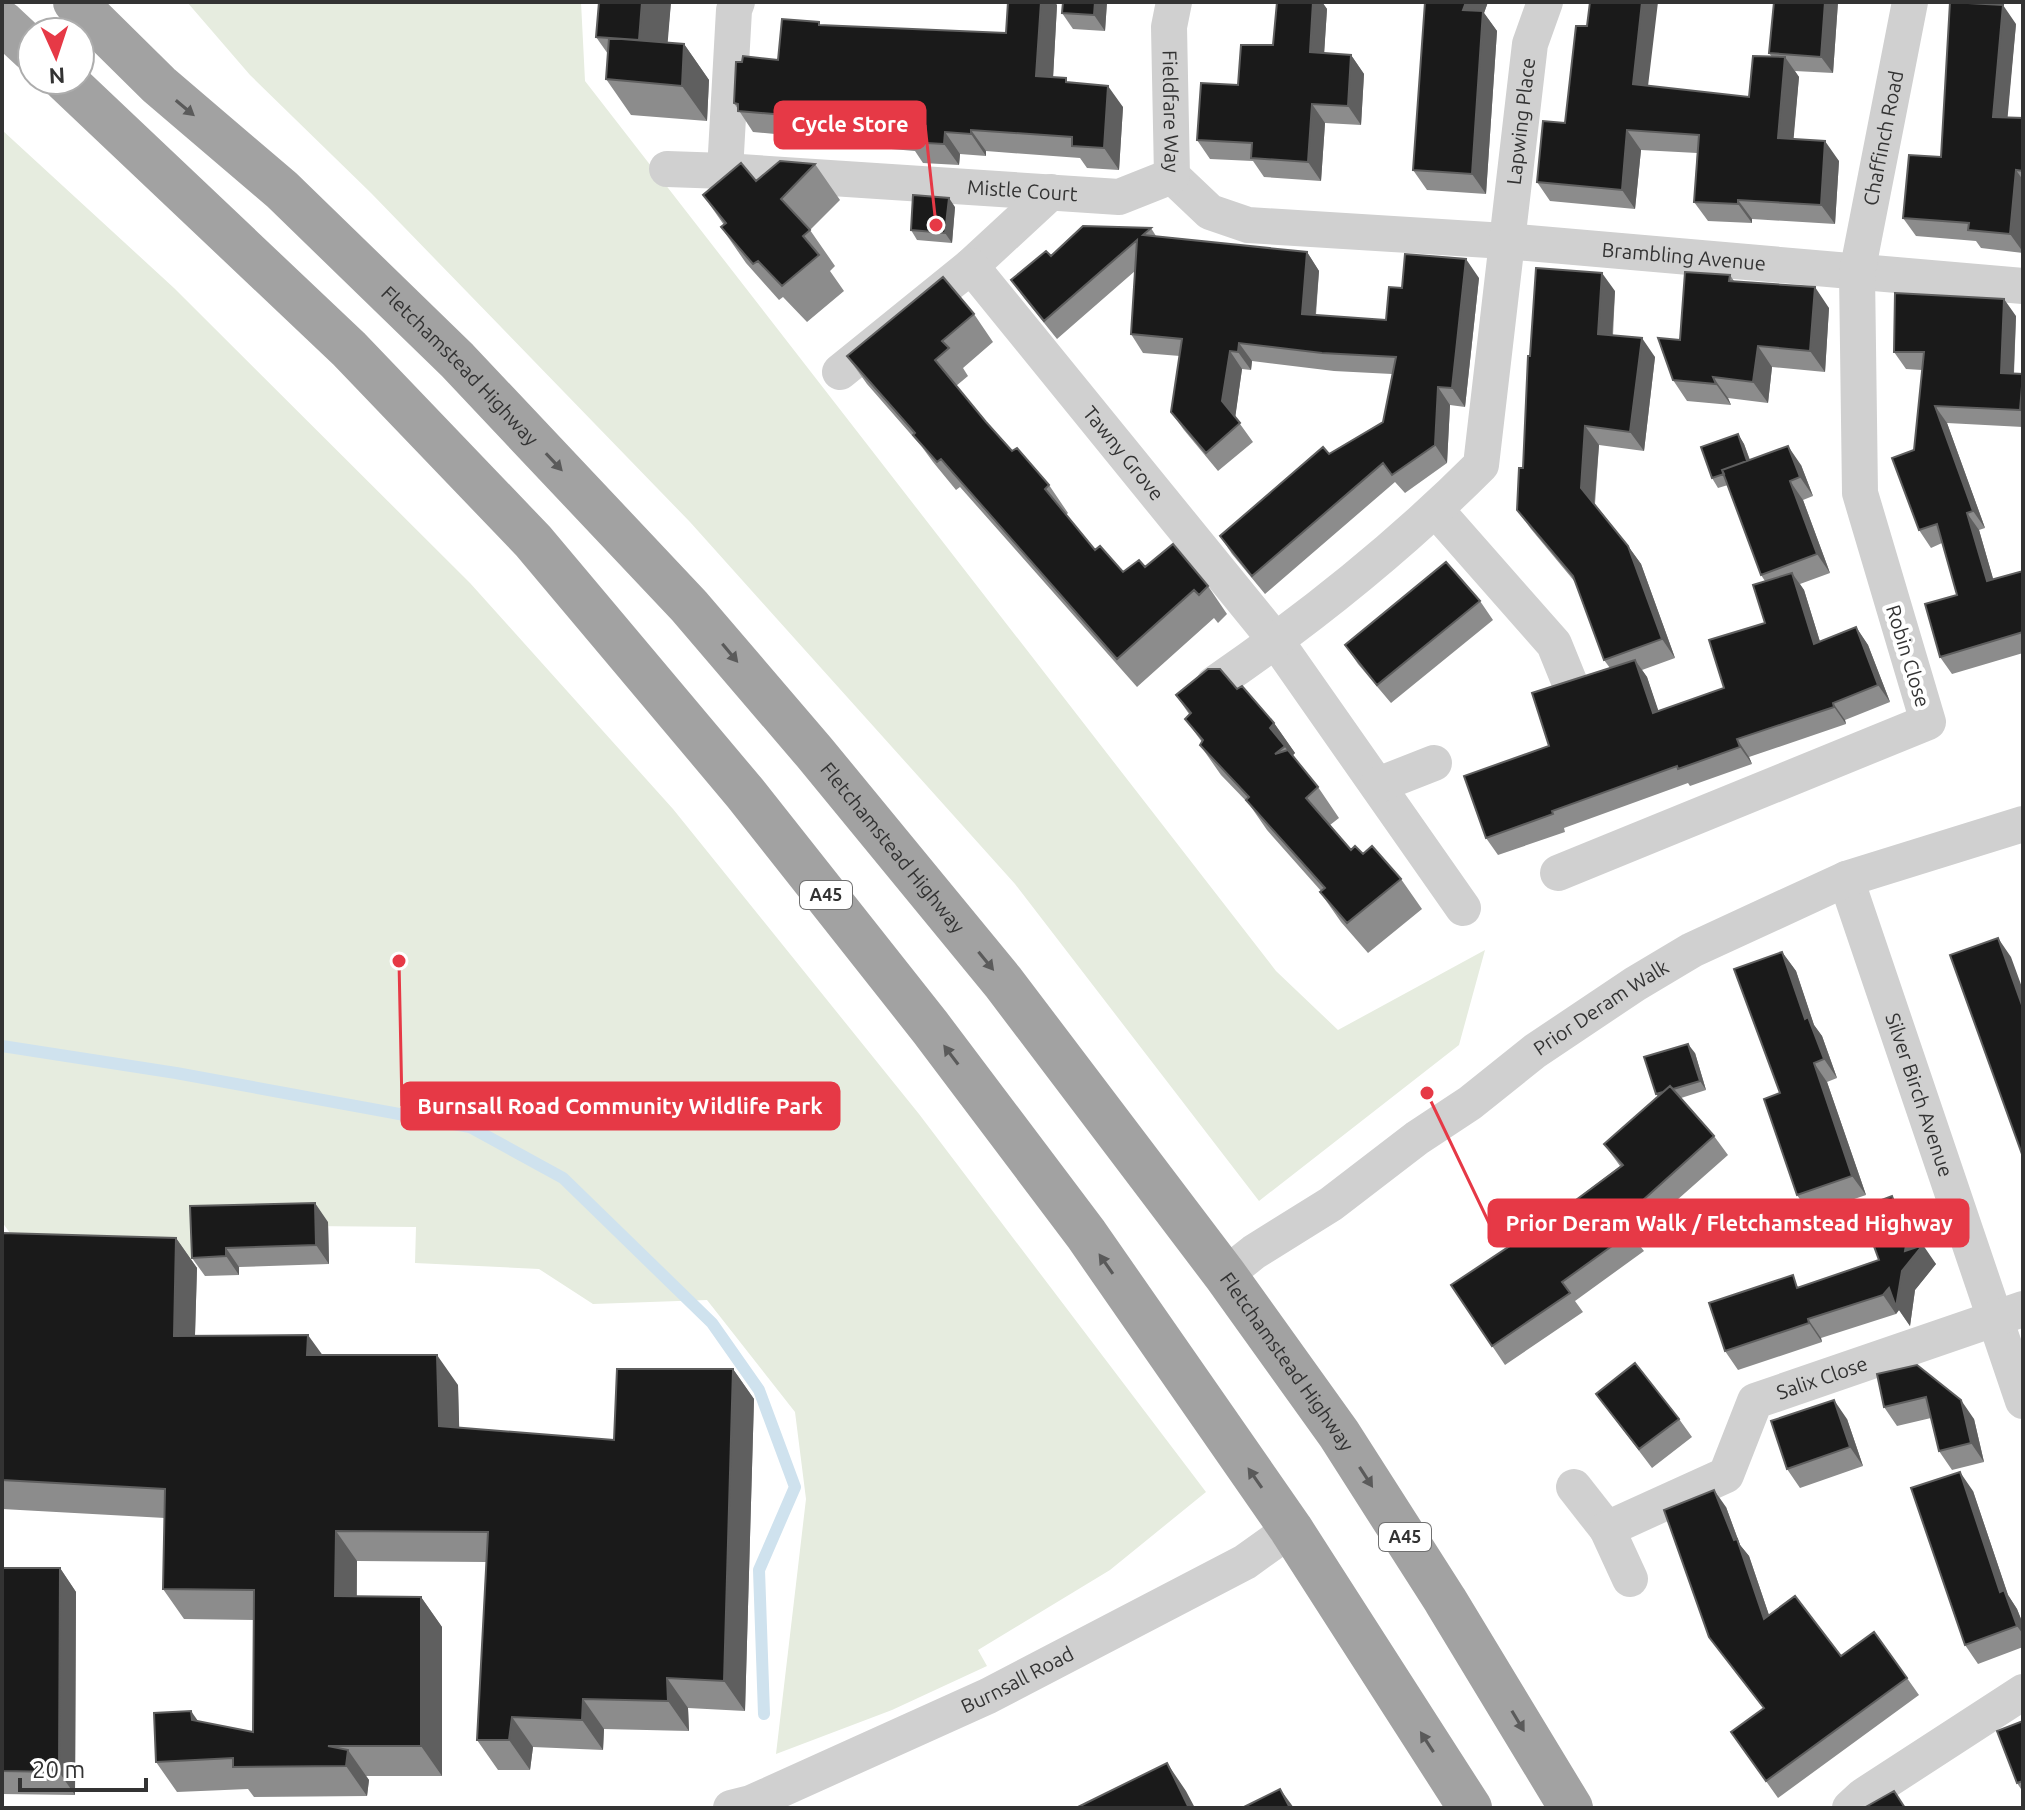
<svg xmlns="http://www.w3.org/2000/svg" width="2025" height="1810" viewBox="0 0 2025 1810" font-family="Ubuntu,sans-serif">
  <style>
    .green { fill: #e6ecdf }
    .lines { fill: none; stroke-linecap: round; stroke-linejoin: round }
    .stream { stroke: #cfe2ee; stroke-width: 12 }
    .minor { stroke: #d0d0d0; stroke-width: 36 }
    .trunk { stroke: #a2a2a2; stroke-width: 44 }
    .wall { fill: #8c8c8c }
    .shaded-wall { fill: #5f5f5f }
    .building { fill: #1a1a1a; stroke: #5f5f5f; stroke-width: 2 }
    .oneway { fill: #5a5a5a }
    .labels { text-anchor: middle; stroke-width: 8; stroke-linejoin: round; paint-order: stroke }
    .shield { fill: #fff; stroke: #707070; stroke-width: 2 }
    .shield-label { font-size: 18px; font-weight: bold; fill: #333 }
    .street-label { font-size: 20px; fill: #333; stroke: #fff }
    .leader { fill: none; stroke: #e63946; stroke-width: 3 }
    .callout-dot { fill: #e63946; stroke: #fff; stroke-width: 3 }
    .callout { fill: #e63946; stroke: #e63946; stroke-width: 3 }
    .callout-label { font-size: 22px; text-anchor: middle; font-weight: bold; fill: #fff }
  </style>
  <rect width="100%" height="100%" fill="#fff"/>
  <path class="green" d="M187 2H581L585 81 1276 971 1338 1030 1485 950 1459 1045 1259 1201 1015 884 690 522 371 193 250 75Z
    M2 130 174 288 470 583 673 809 919 1114 1206 1492 1110 1570 978 1650 987 1666 892 1710 776 1754 806 1499 795 1412 707 1300 593 1304 539 1269 415 1263 416 1227 210 1225 206 1260 23 1251 2 1222Z"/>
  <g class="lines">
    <path class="stream" d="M2 1046 176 1073 470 1127 563 1178 712 1323 759 1390 795 1487 759 1570 764 1714"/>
    <g class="minor">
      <path id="s1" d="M1174 2 1169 27 1172 176 1210 212 1248 225 1505 241 2023 286"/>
      <path id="s2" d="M667 169 725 171 1119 197 1172 176"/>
      <path d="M725 171 734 10 737 2"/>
      <path d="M971 266 1051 192"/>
      <path id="s3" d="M840 372 971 266 1276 641 1463 908"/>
      <path d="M1436 510 1554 644 1569 681"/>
      <path id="s4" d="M1214 684C1309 619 1400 546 1481 465L1530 44 1545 2"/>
      <path d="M1378 785 1434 763"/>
      <path id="s5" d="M1558 873 1928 722 1860 493 1857 273 1910 2"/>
      <path id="s6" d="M1846 879 2023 1401"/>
      <path id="s7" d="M1225 1275 1254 1252 1331 1204 1417 1138 1470 1103 1535 1051 1635 984 1692 950 1846 879 2023 824"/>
      <path d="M1574 1487 1607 1529"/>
      <path id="s8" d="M1630 1579 1607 1529 1726 1475 1755 1401 2023 1309"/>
      <path id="s9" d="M731 1808 751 1803 988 1696 1245 1562 1291 1529"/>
      <path d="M1850 1808 1863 1796 2023 1692"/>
    </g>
    <g class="trunk">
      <path id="s10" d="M75 2 159 85 282 190 457 360 689 606 814 752 1003 982 1225 1275 1339 1434 1445 1600 1571 1808"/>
      <path d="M2 22 32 50"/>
      <path d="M65 80 349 349 533 541 745 793 930 1027 1086 1234 1291 1529 1470 1808"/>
    </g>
  </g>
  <path class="wall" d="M599 2H671L667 43 684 44 709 80 707 121 631 115 606 79 608 54 596 37Z
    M1063 2H1107L1105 31 1073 29 1062 13Z
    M1277 2H1322L1327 9 1324 53 1351 55 1364 74 1361 125 1325 123 1321 181 1264 177 1253 161 1210 159 1197 140 1238 85 1273 45Z
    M1425 2H1488L1484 13 1497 31 1486 194 1427 190 1413 170Z
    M1774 2H1838L1833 73 1795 71 1799 77 1793 139 1839 161 1835 224 1752 219V223L1708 221 1694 202 1697 153 1641 150 1635 209 1550 201 1537 182 1565 123 1587 26 1648 86 1749 97 1772 57 1769 53Z
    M1057 5 1053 77 1070 83 1123 107 1119 170 1087 168 1080 158 986 151V156L960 154 959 165 923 163 915 151 832 144 828 139 753 132 734 103 742 62 778 60 821 25 1006 33Z
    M2016 24 2007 117 2023 118V253L1981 248 1976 241 1916 236 1903 218 1941 157Z
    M815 164 840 200 810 230 835 266 830 271 844 291 807 322 783 297 779 300 746 263 721 227 724 225 703 195Z
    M955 207 952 243 917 240 911 230Z
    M1151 228 1156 236 1307 252 1319 271 1316 315 1386 320 1402 288 1479 278 1465 407 1450 405 1447 463 1405 493 1395 482 1265 594 1232 554 1220 536 1329 454 1383 422 1392 374 1334 371 1252 361 1251 370 1242 369 1235 417 1253 442 1218 471 1184 430 1171 412 1180 356 1143 353 1131 334 1135 271 1057 339 1024 298 1011 280Z
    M1730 275 1734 281 1829 308 1825 372 1772 367 1768 403 1728 398 1731 405 1687 401 1673 380 1680 340Z
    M1615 291 1613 336 1655 357 1644 451 1599 445 1595 504 1628 546 1641 564 1675 658 1642 670 1647 677 1658 711 1724 688 1765 623V581L1761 575 1728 485 1718 488 1712 478 1738 434 1744 444 1750 460 1801 465 1813 496 1803 500 1830 573 1800 584 1804 590 1820 642 1856 627 1868 645 1890 702 1845 720 1846 724 1749 757 1752 764 1690 786 1688 783 1564 828 1565 832 1498 855 1486 838 1549 746 1610 668 1604 660 1575 582 1531 529 1517 510 1523 468 1530 356Z
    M974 314 993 342 963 368 968 376 956 386 986 422 1012 451 1049 485 1068 513 1066 515 1095 550 1123 572 1145 567 1208 586 1227 614 1218 623 1214 618 1137 687 960 487 956 490 933 462 922 447 867 384 847 356Z
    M2016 316 2014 374H2023V427L1947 423 1985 528 1979 530 1993 579 2023 571V653L1952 674 1940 657 1957 595 1942 543 1931 548 1919 530 1922 370 1906 369 1894 352Z
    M1480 601 1493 620 1391 703 1358 664 1345 645Z
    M1237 689 1274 723 1295 753 1292 756 1318 787 1339 818 1330 825 1351 850 1363 854 1401 879 1422 909 1368 953 1341 922 1320 892 1321 891 1267 830 1249 804 1221 775 1200 745 1202 742 1185 719 1189 714 1176 695Z
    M1782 952 1796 971 1814 1025 1822 1036 1837 1078 1827 1082 1866 1195 1810 1214 1797 1195 1780 1093Z
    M1695 1053 1706 1090 1681 1098 1714 1136 1728 1155 1634 1238 1644 1251 1575 1301 1583 1312 1505 1365 1451 1285 1549 1220 1620 1166 1604 1144 1658 1097 1656 1094Z
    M1905 1215 1916 1247 1936 1264 1915 1290 1910 1326 1899 1310 1896 1314 1821 1338 1822 1342 1738 1370 1725 1351 1801 1287 1879 1260Z
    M328 1222 329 1264 239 1267V1275L205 1276 192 1258Z
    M2 1233 176 1238 197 1268 195 1336 323 1355 458 1385 459 1428 614 1440 733 1369 754 1399 745 1711 688 1708 689 1731 604 1729 603 1750 533 1747 530 1770H498L477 1740 486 1562 357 1561V1596L421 1597 442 1627V1776H366L369 1780 367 1796 254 1797 248 1789 177 1792 156 1762 199 1722 253 1732 254 1620 184 1619 163 1589 165 1518 2 1509Z
    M1877 1374 1974 1419 1984 1462 1952 1470 1939 1451 1931 1418 1897 1426 1884 1407Z
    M1596 1394 1679 1419 1692 1437 1652 1468Z
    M1847 1419 1863 1466 1800 1488 1787 1469Z
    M1973 1491 2008 1595 2017 1609 2023 1624V1647L1978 1664 1965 1645Z
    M1726 1507 1740 1545 1749 1556 1769 1615 1841 1656 1907 1678 1919 1695 1778 1798 1731 1732 1764 1709 1709 1637Z
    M2 1568H60L76 1592 75 1795 2 1794Z
    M2023 1721V1792L2017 1783Z"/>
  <path class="shaded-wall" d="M642 2H671L665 75 639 40Z
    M1041 2H1055L1057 5 1052 97 1036 76Z
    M1095 2H1107L1105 31 1094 15Z
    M1313 2H1322L1327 9 1323 71 1310 52Z
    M1466 2H1488L1484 13 1497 31 1486 194 1472 174 1463 10Z
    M1642 2H1658L1646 103 1633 84Z
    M1825 2H1838L1833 73 1821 57Z
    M2003 5 2016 24 2006 135 1993 117Z
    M684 44 709 80 707 121 682 86Z
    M1351 55 1364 74 1361 125 1348 106Z
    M1785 57 1799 77 1792 157 1778 138Z
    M1108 86 1123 107 1119 170 1104 148Z
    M1312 104 1325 123 1321 181 1308 162Z
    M971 130 986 151V156L971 134Z
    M1627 130 1641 150 1635 209 1622 190Z
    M945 132 960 154 959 165 944 144Z
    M1825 141 1839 161 1835 224 1821 205Z
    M2016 170 2023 180V252L2010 234Z
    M949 198 955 207 952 243 945 233Z
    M1738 200 1752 219V223L1738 204Z
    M1307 252 1319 271 1314 332 1302 314Z
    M1466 259 1479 278 1465 407 1452 388Z
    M1602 273 1615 291 1611 353 1598 334Z
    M1815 287 1829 308 1825 372 1810 351Z
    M2004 299 2016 316 2013 390 2001 373Z
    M1642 338 1655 357 1644 451 1630 432Z
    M1239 343 1252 361 1251 370 1238 352Z
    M1758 346 1772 367 1768 403 1753 382Z
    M1230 351 1242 369 1235 419 1222 401Z
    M2023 374V414L2020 410Z
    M1713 377 1728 398 1731 405 1716 384Z
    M1438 387 1450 405 1447 463 1435 445Z
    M1935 406 1947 423 1985 528 1973 511Z
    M1585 426 1599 445 1594 506 1581 488Z
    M1738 434 1744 444 1755 475 1749 465Z
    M1788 446 1801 465 1813 496 1800 477Z
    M1790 481 1803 500 1830 573 1817 554Z
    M1967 513 1979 530 1999 599 1987 581Z
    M1628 546 1641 564 1675 658 1662 639Z
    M1792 573 1804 590 1826 661 1814 644Z
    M1856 627 1868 645 1890 702 1878 685Z
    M1635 660 1647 677 1665 730 1653 713Z
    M1833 703 1845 720 1846 724 1834 707Z
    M1274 723 1295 753 1292 756 1270 728Z
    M1737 739 1749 757 1752 764 1740 747Z
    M1998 938 2011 957 2023 990V1008Z
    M1782 952 1796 971 1814 1025 1822 1036 1837 1078 1824 1059 1805 1019Z
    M1688 1044 1695 1053 1706 1090 1700 1081Z
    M1814 1063 1827 1082 1866 1195 1852 1176Z
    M1892 1196 1905 1215 1917 1252 1923 1245 1936 1264 1915 1290 1910 1326 1899 1310 1896 1314 1883 1295 1905 1251Z
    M315 1203 328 1222 329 1264 316 1245Z
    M176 1238 197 1268 194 1366 174 1336Z
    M226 1248 239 1267V1275L226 1256Z
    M1808 1319 1821 1338 1822 1342 1809 1323Z
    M308 1335 329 1364 307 1355Z
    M437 1355 458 1385 460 1456 439 1426Z
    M733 1369 754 1399 745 1711 724 1681Z
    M1834 1400 1847 1419 1863 1466 1850 1447Z
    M1961 1400 1974 1419 1984 1462 1971 1443Z
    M1960 1472 1973 1491 2008 1595 2017 1609 2023 1624V1634L2017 1626 2000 1592Z
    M1714 1490 1726 1507 1740 1545 1749 1556 1776 1636 1764 1619Z
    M336 1531 357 1561 356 1626 335 1596Z
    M60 1568 76 1592 75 1795 59 1772Z
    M421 1597 442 1627V1776L421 1746Z
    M667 1678 688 1708 689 1731 668 1701Z
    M583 1699 604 1729 603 1750 582 1720Z
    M191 1711 212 1741 192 1720Z
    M512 1717 533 1747 530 1770 509 1740Z
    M348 1750 369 1780 367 1796 346 1766Z
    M1167 1763 1186 1791 1195 1808H1189Z
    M1280 1789 1294 1808H1290Z"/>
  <path class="building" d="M599 2H642L639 40 596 37Z
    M1008 2H1041L1036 76 1066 78V82L1108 86 1104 148 1072 146V137L971 130V134L945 132 944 144 908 142 909 131 817 122 822 118 738 111V104L734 103 736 62H742L743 56 778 60 782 19 819 22V25L1006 33Z
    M1063 2H1095L1094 15 1062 13Z
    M1277 2H1313L1310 52 1351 55 1348 106 1312 104 1308 162 1251 158 1252 143 1197 140 1201 83 1238 85 1241 45H1273Z
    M1425 2H1466L1463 10 1483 11 1472 174 1413 170Z
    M1590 2H1642L1633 84 1749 97 1753 56 1785 57 1778 138 1825 141 1821 205 1738 200V204L1694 202 1699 135 1627 130 1622 190 1537 182 1543 121 1565 123 1576 26H1587Z
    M1774 2H1825L1821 57 1769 53Z
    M1950 2 2003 5 1993 117 2023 118V171L2016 170 2010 234 1968 230 1969 223 1903 218 1909 155 1941 157Z
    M609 38 684 44 682 86 606 79Z
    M780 161 815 164 781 199 810 230 803 236 819 255 782 286 758 261 753 264 721 227 726 223 703 195 741 163 756 181Z
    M913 195 949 198 945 233 911 230Z
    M1083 226 1151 228 1143 235 1307 252 1302 314 1386 320 1389 287 1402 288 1405 254 1466 259 1452 388 1438 387 1435 445 1392 475 1383 463 1252 576 1220 536 1323 447 1329 454 1383 422 1396 357 1322 353 1239 343 1238 352 1230 351 1222 401 1240 423 1206 453 1171 412 1182 339 1131 334 1137 240 1044 321 1011 280 1046 251 1051 256Z
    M1536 268 1602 273 1598 334 1642 338 1630 432 1585 426 1581 488 1628 546 1662 639 1604 660 1573 576 1517 510 1519 468H1523L1528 356H1530Z
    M1685 272 1730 275 1729 281 1815 287 1810 351 1758 346 1753 382 1713 377 1716 384 1673 380 1658 338 1680 340Z
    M943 277 974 314 942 341 949 348 935 360 986 422 1012 451 1017 448 1049 485 1045 489 1095 550 1100 546 1123 572 1139 560 1145 567 1173 544 1208 586 1199 595 1194 590 1117 659 941 459 937 462 913 435 915 433 847 356Z
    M1895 293 2004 299 2001 373 2023 374 2020 410 1935 406 1973 511 1967 513 1987 581 2023 571V632L1940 657 1925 604 1957 595 1937 524 1919 530 1892 458 1914 450 1924 352H1894Z
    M1738 434 1747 461 1722 470 1724 474 1712 478 1701 447Z
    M1788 446 1800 477 1790 481 1817 554 1761 575 1722 470Z
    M1446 562 1480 601 1377 685 1345 645Z
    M1792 573 1814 644 1856 627 1878 685 1833 703 1834 707 1737 739 1740 747 1678 769 1677 766 1552 811 1553 814 1486 838 1464 776 1549 746 1532 693 1635 660 1653 713 1724 688 1709 640 1765 623 1753 585Z
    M1208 669H1220L1237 689 1242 686 1274 723 1270 728 1285 746 1275 754 1288 750 1318 787 1306 798 1351 850 1355 846 1363 854 1372 846 1401 879 1347 923 1320 892 1325 888 1246 800 1249 797 1200 745 1203 740 1185 719 1191 713 1176 695Z
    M1998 938 2023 1008V1157L1950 955Z
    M1782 952 1805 1019 1808 1017 1824 1059 1814 1063 1852 1176 1797 1195 1764 1099 1780 1093 1734 969Z
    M1688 1044 1700 1081 1673 1089 1670 1086 1663 1092 1656 1094 1644 1057Z
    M1670 1086 1714 1136 1621 1220 1630 1233 1562 1282 1570 1293 1492 1346 1451 1285 1549 1220 1623 1165 1604 1144Z
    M1892 1196 1907 1240 1905 1251 1923 1245 1902 1271 1896 1307 1889 1288 1883 1295 1808 1319 1809 1323 1725 1351 1709 1303 1793 1275 1797 1288 1879 1260 1860 1208Z
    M315 1203 316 1245 226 1248V1256L192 1258 190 1206Z
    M2 1233 176 1238 174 1336 308 1335 307 1355H437L439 1426 614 1440 617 1369H733L724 1681 667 1678 668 1701 583 1699 582 1720 512 1717 509 1740H477L488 1532 336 1531 335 1596 421 1597V1746H328L348 1750 346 1766 233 1767V1758L156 1762 154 1713 191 1711 192 1720 253 1732 254 1590 163 1589 165 1489 2 1480Z
    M1635 1363 1679 1419 1639 1449 1596 1394Z
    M1917 1365 1961 1400 1971 1443 1939 1451 1926 1397 1884 1407 1877 1374Z
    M1834 1400 1850 1447 1787 1469 1771 1421Z
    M1960 1472 2000 1592 2004 1590 2017 1626 1965 1645 1911 1488Z
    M1714 1490 1734 1540 1737 1539 1764 1619 1795 1596 1841 1656 1874 1632 1907 1678 1766 1781 1731 1732 1764 1708 1709 1637 1664 1510Z
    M2 1568H60L59 1772 2 1771Z
    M2023 1721V1781L2017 1783 1997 1731Z
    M1167 1763 1189 1808H1076Z
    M1280 1789 1290 1808H1242Z
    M1894 1791 1905 1808H1864Z"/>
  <defs><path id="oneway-solid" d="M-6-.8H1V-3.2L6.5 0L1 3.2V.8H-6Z" transform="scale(2)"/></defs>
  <g class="oneway">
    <use href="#oneway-solid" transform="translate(185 108) rotate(40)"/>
    <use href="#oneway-solid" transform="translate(554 462) rotate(47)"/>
    <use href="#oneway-solid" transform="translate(730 653) rotate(50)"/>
    <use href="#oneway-solid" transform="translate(986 961) rotate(51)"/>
    <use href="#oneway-solid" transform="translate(951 1055) rotate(-127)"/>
    <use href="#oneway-solid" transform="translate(1106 1264) rotate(-125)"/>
    <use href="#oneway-solid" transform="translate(1366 1477) rotate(57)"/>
    <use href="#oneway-solid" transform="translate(1255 1478) rotate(-125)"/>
    <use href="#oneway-solid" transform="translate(1518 1721) rotate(59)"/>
    <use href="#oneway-solid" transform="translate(1427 1742) rotate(-123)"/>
  </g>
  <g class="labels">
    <g class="shield">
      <rect x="800" y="881" width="52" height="28" rx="6"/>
      <rect x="1379" y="1523" width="52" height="28" rx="6"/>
    </g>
    <g class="shield-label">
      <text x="826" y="901">A45</text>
      <text x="1405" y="1543">A45</text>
    </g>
    <g class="street-label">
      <text dy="7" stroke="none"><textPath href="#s1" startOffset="110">Fieldfare Way</textPath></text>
      <text dy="7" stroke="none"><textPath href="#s4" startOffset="692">Lapwing Place</textPath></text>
      <text dy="7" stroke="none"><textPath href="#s5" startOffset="996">Chaffinch Road</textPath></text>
      <text dy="7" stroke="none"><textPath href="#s2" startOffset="356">Mistle Court</textPath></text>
      <text dy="7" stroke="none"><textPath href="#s1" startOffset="704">Brambling Avenue</textPath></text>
      <text dy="7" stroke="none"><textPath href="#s10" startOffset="530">Fletchamstead Highway</textPath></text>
      <text dy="7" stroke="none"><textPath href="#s3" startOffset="410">Tawny Grove</textPath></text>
      <text transform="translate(1908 656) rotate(73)" y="7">Robin Close</text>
      <text dy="7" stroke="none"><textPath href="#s10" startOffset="1178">Fletchamstead Highway</textPath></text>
      <text dy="7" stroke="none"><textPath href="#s7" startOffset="462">Prior Deram Walk</textPath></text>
      <text dy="7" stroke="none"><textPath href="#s6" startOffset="228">Silver Birch Avenue</textPath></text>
      <text dy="7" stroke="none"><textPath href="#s10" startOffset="1826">Fletchamstead Highway</textPath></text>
      <text dy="7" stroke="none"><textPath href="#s8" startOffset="336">Salix Close</textPath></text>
      <text dy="7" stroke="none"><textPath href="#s9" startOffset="314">Burnsall Road</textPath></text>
    </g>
  </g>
  <path class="leader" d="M936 225L925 125M399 961L402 1106M1427 1093L1489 1223"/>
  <g class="callout-dot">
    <circle cx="936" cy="225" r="8"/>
    <circle cx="399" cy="961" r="8"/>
    <circle cx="1427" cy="1093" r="8"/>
  </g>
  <g class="callout">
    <rect x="775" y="102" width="150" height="46" rx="8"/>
    <rect x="402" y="1083" width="437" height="46" rx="8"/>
    <rect x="1489" y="1200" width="479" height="46" rx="8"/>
  </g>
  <g class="callout-label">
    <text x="850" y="132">Cycle Store</text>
    <text x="620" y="1114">Burnsall Road Community Wildlife Park</text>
    <text x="1729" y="1231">Prior Deram Walk / Fletchamstead Highway</text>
  </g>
  <rect width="2025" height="1810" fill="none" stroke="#333333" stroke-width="8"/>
  <g transform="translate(56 56) rotate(177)"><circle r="38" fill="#ffffff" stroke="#adadad" stroke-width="2"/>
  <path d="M0-6L14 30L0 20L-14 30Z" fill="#e63946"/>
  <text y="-12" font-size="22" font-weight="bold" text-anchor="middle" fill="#333333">N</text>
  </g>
  <path d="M20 1778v12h126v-12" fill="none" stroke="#333333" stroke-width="4"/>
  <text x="32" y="1778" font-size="24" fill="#333333" stroke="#ffffff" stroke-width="6" paint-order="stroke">20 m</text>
</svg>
